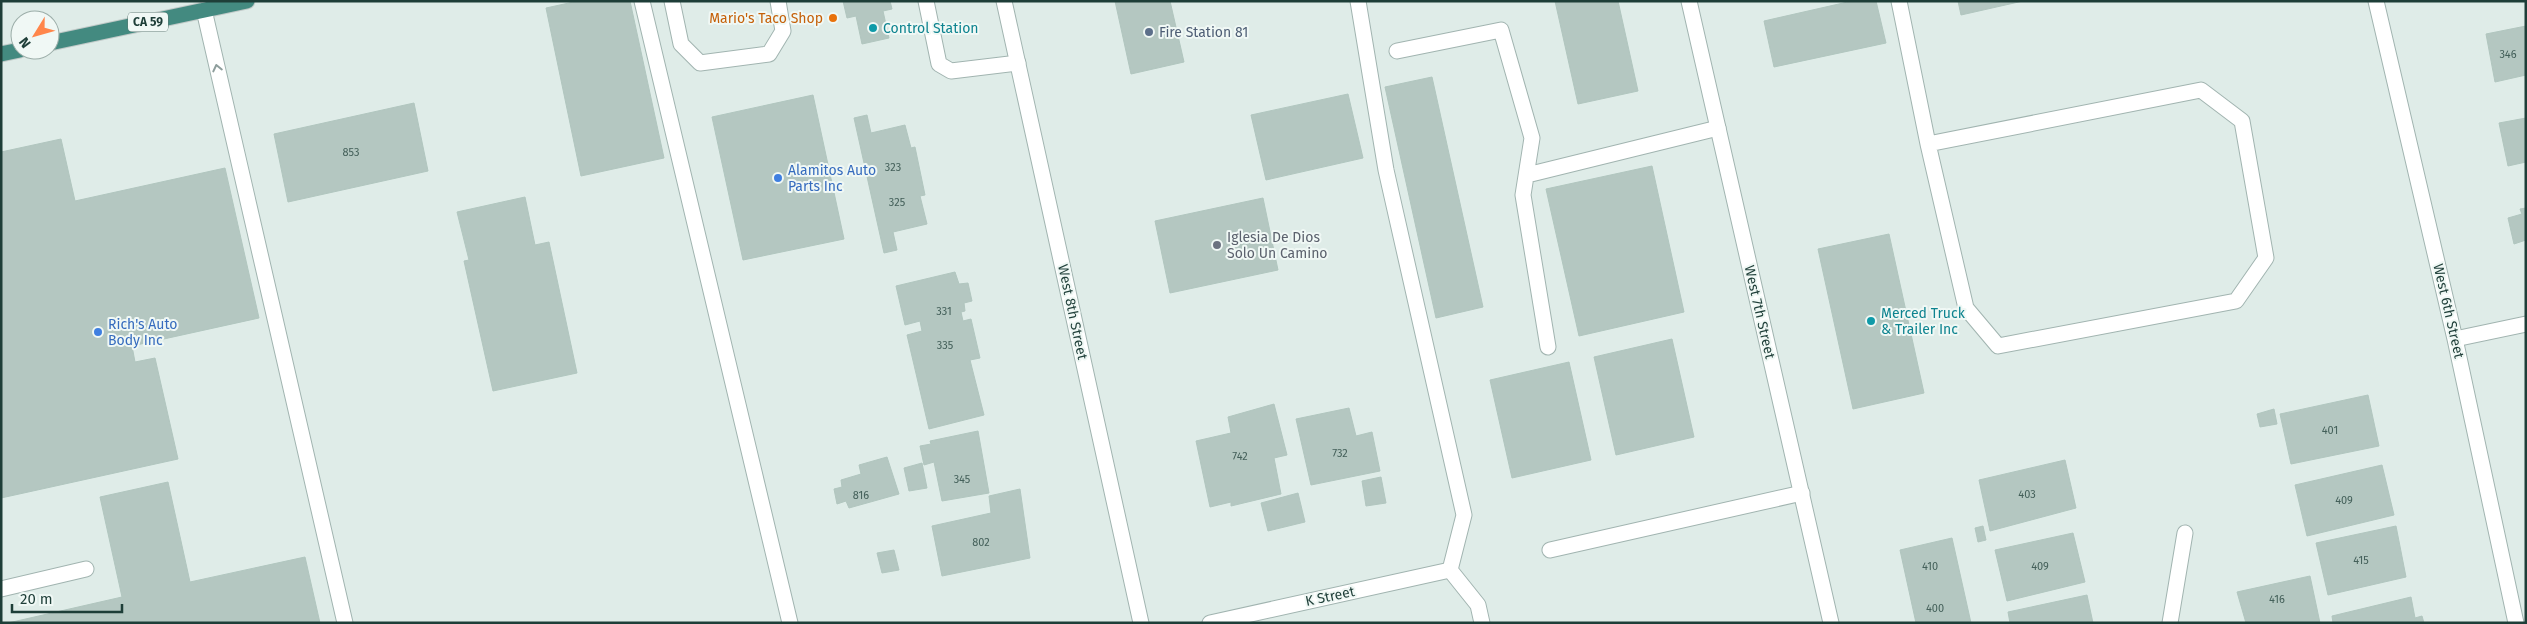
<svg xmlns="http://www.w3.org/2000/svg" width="2527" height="624" viewBox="0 0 2527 624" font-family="'Fira Sans',sans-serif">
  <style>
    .building { fill: #b4c7c1; stroke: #b1c6bf }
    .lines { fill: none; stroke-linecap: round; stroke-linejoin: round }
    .service-casing { stroke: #a1b4b0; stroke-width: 17 }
    .minor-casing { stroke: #a1b4b0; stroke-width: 17 }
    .trunk-casing { stroke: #c0c9c7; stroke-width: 17 }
    .service { stroke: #fff; stroke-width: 15 }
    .minor { stroke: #fff; stroke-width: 15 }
    .trunk { stroke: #438a80; stroke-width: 15 }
    .oneway { stroke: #8e9e9c }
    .food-dot { fill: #e8710a; stroke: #f0f8f5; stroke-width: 2 }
    .culture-dot { fill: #0f9aa8; stroke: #f0f8f5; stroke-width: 2 }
    .service-dot { fill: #5c6f8a; stroke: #f0f8f5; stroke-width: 2 }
    .shop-dot { fill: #3f7fe0; stroke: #f0f8f5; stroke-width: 2 }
    .worship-dot { fill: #6b7280; stroke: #f0f8f5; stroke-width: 2 }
    .labels { text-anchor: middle; stroke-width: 4; stroke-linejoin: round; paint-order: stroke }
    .number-label { font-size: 11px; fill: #44605a }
    .shield { fill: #f0f8f5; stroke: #5d7671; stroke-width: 1 }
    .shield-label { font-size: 12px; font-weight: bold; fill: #1e3e38 }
    .food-label { font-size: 14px; fill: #c56008; stroke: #f0f8f5; text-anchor: end }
    .culture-label { font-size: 14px; fill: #0d838f; stroke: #f0f8f5; text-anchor: start }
    .service-label { font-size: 14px; fill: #4e5e75; stroke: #f0f8f5; text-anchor: start }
    .shop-label { font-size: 14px; fill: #366cbe; stroke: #f0f8f5; text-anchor: start }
    .worship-label { font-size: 14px; fill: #5b616d; stroke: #f0f8f5; text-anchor: start }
    .street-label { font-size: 14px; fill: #1e3e38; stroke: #f0f8f5 }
  </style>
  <rect width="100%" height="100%" fill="#dfece8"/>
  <path class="building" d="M578 1H630L664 158 581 176 546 8Z
    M843 1H890L892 9 883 11 889 38 862 44 856 16 847 18Z
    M1115 1H1170L1184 62 1131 74Z
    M1555 1H1618L1638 91 1578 104Z
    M1852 1H1876L1886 43 1774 67 1764 21Z
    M1958 1H2023L1961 15Z
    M2526 26V75L2495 82 2486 34Z
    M1432 77 1483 307 1436 318 1385 87Z
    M1348 94 1363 158 1266 180 1251 115Z
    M813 95 844 239 743 260 712 117Z
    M414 103 428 171 288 202 274 134Z
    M867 115 871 133 905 125 911 148 915 147 925 195 920 196 927 224 893 232 897 250 884 253 854 118Z
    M2526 118V162L2508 166 2499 123Z
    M61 139 75 201 225 168 259 318 132 346 135 362 155 358 178 459 1 498V152Z
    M1652 166 1684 312 1579 336 1546 189Z
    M525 197 535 245 549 242 577 373 493 391 464 261 469 260 457 212Z
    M1263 198 1278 270 1170 293 1155 221Z
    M2526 208V240L2514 244 2508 218 2522 214 2520 209Z
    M1889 234 1924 393 1853 409 1818 249Z
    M955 272 959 284 968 283 972 301 964 303 965 311 961 312 963 321 971 319 980 358 970 360 984 415 929 429 907 335 922 331 920 321 905 325 896 286Z
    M1672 339 1694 437 1616 455 1594 357Z
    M1569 362 1591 460 1512 478 1490 380Z
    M2368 395 2379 446 2291 464 2280 414Z
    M1274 404 1287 455 1274 458 1281 494 1231 506V502L1210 507 1196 441 1231 433 1228 417Z
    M1349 408 1356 436 1372 432 1380 471 1311 485 1296 419Z
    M2274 409 2277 424 2260 427 2257 414Z
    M978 431 989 493 942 501 934 462 924 465 920 446 931 444 930 441Z
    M887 457 899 494 849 508 846 501 837 504 834 489 842 487 841 480 861 474 859 465Z
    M2065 460 2076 508 1990 531 1979 480Z
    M922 463 927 488 909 491 904 468Z
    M2382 465 2394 515 2307 536 2295 485Z
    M1381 477 1386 503 1366 506 1362 481Z
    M168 482 190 582 305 557 320 623H8L122 597 100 497Z
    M1020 489 1030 558 942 576 932 526 991 513 989 496Z
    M1298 493 1305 522 1268 531 1261 503Z
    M1983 526 1986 540 1978 542 1975 528Z
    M2396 526 2406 577 2328 595 2316 543Z
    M2073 533 2085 582 2007 601 1995 550Z
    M1952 538 1971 623H1916L1900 550Z
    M894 550 899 570 882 573 877 553Z
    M2310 576 2320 623H2246L2237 592Z
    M2087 595 2093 623H2010L2008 612Z
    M2411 597 2415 618 2422 616 2424 623H2333L2332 616Z"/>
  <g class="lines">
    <defs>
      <path id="service" d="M672 1 681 44 700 63 769 54 783 31 778 1
        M926 1 939 64 951 71 1018 63
        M1358 1 1386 170 1464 515 1450 570 1478 605 1482 623
        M1899 1 1928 144 1966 308 1998 346 2236 301 2266 258 2242 121 2201 90 1928 144
        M204 10 345 623
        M1397 51 1501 30 1532 138 1523 195 1548 347
        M1527 175 1718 128
        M1550 550 1802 493
        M1 589 86 569"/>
      <path id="minor" d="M642 1 790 623
        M1004 1 1141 623
        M1689 1 1831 623
        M2376 1 2455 339 2516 623
        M2455 339 2526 324
        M1210 623 1450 570
        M2170 623 2185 533"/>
      <path id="trunk" d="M50 43 247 1
        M1 54 20 50"/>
    </defs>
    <use href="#service" class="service-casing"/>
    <use href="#minor" class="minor-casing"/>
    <use href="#trunk" class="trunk-casing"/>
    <use href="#service" class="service"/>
    <use href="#minor" class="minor"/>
    <use href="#trunk" class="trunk"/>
  </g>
  <defs><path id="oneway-chevron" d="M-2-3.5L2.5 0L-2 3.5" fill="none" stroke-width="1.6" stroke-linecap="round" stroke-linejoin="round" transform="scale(1.25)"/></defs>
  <use class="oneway" href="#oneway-chevron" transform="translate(217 68) rotate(-103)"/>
  <circle class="food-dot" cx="833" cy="18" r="5"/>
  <g class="culture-dot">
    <circle cx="873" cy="28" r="5"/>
    <circle cx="1871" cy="321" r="5"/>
  </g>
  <circle class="service-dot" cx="1149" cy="32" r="5"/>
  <g class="shop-dot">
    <circle cx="778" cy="178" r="5"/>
    <circle cx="98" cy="332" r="5"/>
  </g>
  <circle class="worship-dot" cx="1217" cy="245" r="5"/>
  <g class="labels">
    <g class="number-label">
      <text x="2508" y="58">346</text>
      <text x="351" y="156">853</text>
      <text x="893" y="171">323</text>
      <text x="897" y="206">325</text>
      <text x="944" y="315">331</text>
      <text x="945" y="349">335</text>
      <text x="2330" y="434">401</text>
      <text x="1340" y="457">732</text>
      <text x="1240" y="460">742</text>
      <text x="962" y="483">345</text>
      <text x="2027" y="498">403</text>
      <text x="861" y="499">816</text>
      <text x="2344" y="504">409</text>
      <text x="981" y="546">802</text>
      <text x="2361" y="564">415</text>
      <text x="1930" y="570">410</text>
      <text x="2040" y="570">409</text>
      <text x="2277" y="603">416</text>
      <text x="1935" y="612">400</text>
    </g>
    <rect class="shield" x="128" y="12.5" width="40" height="19" rx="4"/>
    <g class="shield-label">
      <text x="148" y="26">CA 59</text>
    </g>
    <g class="food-label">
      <text x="823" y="23">Mario's Taco Shop</text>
    </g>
    <g class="culture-label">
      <text x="883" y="33">Control Station</text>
      <text x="1881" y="318">Merced Truck<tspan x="1881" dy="16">&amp; Trailer Inc</tspan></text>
    </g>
    <g class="service-label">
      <text x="1159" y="37">Fire Station 81</text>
    </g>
    <g class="shop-label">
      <text x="788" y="175">Alamitos Auto<tspan x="788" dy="16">Parts Inc</tspan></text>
      <text x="108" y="329">Rich's Auto<tspan x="108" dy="16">Body Inc</tspan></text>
    </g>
    <g class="worship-label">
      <text x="1227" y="242">Iglesia De Dios<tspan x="1227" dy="16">Solo Un Camino</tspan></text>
    </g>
    <g class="street-label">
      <text transform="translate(2449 311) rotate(77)" y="5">West 6th Street</text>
      <text transform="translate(1073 312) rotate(78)" y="5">West 8th Street</text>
      <text transform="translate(1760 312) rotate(77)" y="5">West 7th Street</text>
      <text transform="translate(1330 596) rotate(-12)" y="5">K Street</text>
    </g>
  </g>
  <rect width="2527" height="624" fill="none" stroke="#1e3e38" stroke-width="5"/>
  <g transform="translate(35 35) rotate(233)"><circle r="24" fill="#f0f8f5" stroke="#9caea9"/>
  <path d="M0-4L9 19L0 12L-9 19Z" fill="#ff864b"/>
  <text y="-8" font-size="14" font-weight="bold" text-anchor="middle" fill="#1e3e38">N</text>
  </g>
  <path d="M12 604v8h110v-8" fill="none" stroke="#1e3e38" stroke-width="2.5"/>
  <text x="20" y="604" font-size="15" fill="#1e3e38" stroke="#f0f8f5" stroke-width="4" paint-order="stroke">20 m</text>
</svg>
